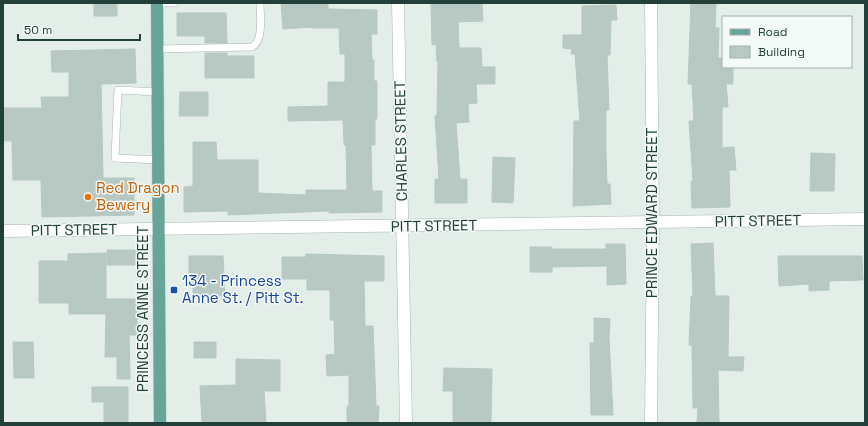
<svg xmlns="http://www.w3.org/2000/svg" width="868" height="426" viewBox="0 0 868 426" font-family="'Space Grotesk',sans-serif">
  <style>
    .building { fill: #b8c9c3; stroke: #b5c8c1 }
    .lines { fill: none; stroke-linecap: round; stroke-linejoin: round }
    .lane-casing { stroke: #a5b6b1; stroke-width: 8 }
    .street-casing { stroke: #a5b6b1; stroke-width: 13 }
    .secondary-casing { stroke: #a1bab2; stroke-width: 13 }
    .primary-casing { stroke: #c1cac8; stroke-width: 13 }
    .lane { stroke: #fff; stroke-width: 7 }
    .street { stroke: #fff; stroke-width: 12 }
    .secondary { stroke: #fff; stroke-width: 12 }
    .primary { stroke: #66a597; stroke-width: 12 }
    .food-dot { fill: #e8710a; stroke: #f4faf7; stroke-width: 1.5 }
    .transit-dot { fill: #1a4fb4; stroke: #f4faf7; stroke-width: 1.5 }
    .labels { text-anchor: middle; stroke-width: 3; stroke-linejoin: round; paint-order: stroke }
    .street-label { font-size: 15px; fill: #224039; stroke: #f4faf7 }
    .food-label { font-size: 15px; fill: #c56008; stroke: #f4faf7; text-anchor: start }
    .transit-label { font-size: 15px; fill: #164399; stroke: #f4faf7; text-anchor: start }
  </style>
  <rect width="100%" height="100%" fill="#e3eee9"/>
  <path class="building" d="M94 3H117V16H94Z
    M281 3H328V9L377 10V34H371L372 60H374V81H377V119H375V145H371L372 191H382V212L329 213V211L228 215V211L184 212V187L193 186V142H216L217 160H258V193L306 195V190H347L346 145H344L343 120 288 121V107L328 106V82H345V54H340L339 28H312V27L283 29Z
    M482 3 483 21 458 22 459 48H481L482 67H495V84H476L477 103 468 104 469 122 456 123 460 179H467V203H435V179H439L435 116 437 115 438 61 437 62 436 44 432 45 431 4Z
    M691 3H716L715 28H719L718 58H723V67H733V84H726L728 107H722V148L734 147 736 170H729L730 207 692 208 691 181H693L689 121H694L692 84H688Z
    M616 5 617 20H611L610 55H607L609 110H606V154L607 184H610L611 204 573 206 574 121H580L575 54H571L572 49 563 48V35H582V6Z
    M177 13H226L227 43H205V36H177Z
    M135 49 136 83 101 84 103 178H134V215L42 217 41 180H13L12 141H3V108H42L41 97H69V72H52L51 51Z
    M205 53H227V56H254V78H205Z
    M180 92H208V116H179Z
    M811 153 835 154 834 191H810Z
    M493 157 515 158 513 203 492 202Z
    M713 243 715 296H729L728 357H744L743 371 718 370 719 423H697L698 408H693L692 345H689L691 296H693L691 244Z
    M606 244H625L626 284 607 285V266L552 267V272H530V247H552V249H606Z
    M107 250H136V265H107Z
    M106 253V299H137V335H129L130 379H117V357H105L106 314H69V303H39V261H68V254Z
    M306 254 384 256V281H364L365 326H373L376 406H379L378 423H347V406H349V375L327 376 326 355 335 354 334 320H330V290H307V279H282V257H306Z
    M189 256H223L225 296 193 295V273H189Z
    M778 256H862L863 280 829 281V290L809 291V284L779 286Z
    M594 318 610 319 609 337 613 415H591L590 343H594Z
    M13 342H33L34 378H14Z
    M194 342H216V358H194Z
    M236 359 280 360V391H264L266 423H202L200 386 236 385Z
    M444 368 492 369 491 423H453V391H443Z
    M92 387H128V423H104V402H92Z"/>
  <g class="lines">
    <defs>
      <path id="lane" d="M157 3H174
        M158 49 252 47C264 41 260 15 260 3
        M158 92 118 90 115 158 158 160"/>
      <path id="street" d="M398 3 406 423
        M3 231 865 219"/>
      <path id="secondary" d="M651 3 653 222 651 423"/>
      <path id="primary" d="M157 3 160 423"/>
    </defs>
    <use href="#lane" class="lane-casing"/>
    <use href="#street" class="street-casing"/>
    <use href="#secondary" class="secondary-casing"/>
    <use href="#primary" class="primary-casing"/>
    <use href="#lane" class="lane"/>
    <use href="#street" class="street"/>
    <use href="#secondary" class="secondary"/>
    <use href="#primary" class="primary"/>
  </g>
  <circle class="food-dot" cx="88" cy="197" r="4"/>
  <rect class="transit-dot" x="170" y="286" width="8" height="8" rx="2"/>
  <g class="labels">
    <g class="street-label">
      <text transform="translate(401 141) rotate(-91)" y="5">CHARLES STREET</text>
      <text transform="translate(652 213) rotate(-90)" y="5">PRINCE EDWARD STREET</text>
      <text transform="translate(758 221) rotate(-1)" y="5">PITT STREET</text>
      <text transform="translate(434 226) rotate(-1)" y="5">PITT STREET</text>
      <text transform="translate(74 230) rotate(-1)" y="5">PITT STREET</text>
      <text transform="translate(143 309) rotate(-90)" y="5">PRINCESS ANNE STREET</text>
    </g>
    <g class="food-label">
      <text x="96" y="193">Red Dragon<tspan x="96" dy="17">Bewery</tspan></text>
    </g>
    <g class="transit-label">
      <text x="182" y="286">134 - Princess<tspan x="182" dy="17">Anne St. / Pitt St.</tspan></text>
    </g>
  </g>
  <rect width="868" height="426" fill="none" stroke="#224039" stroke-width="8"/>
  <rect x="722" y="16" width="130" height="52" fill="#f4faf7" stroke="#a0b0ab"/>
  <rect x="730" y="29" width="20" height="6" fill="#66a597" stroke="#a0b0ab"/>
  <text x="758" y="36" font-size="12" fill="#224039">Road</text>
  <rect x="730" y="46" width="20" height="12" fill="#b8c9c3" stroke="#a0b0ab"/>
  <text x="758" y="56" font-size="12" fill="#224039">Building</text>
  <path d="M18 34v6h122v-6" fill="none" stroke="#224039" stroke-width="2"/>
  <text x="24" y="34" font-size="12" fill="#224039" stroke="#f4faf7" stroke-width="3" paint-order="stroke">50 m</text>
</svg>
